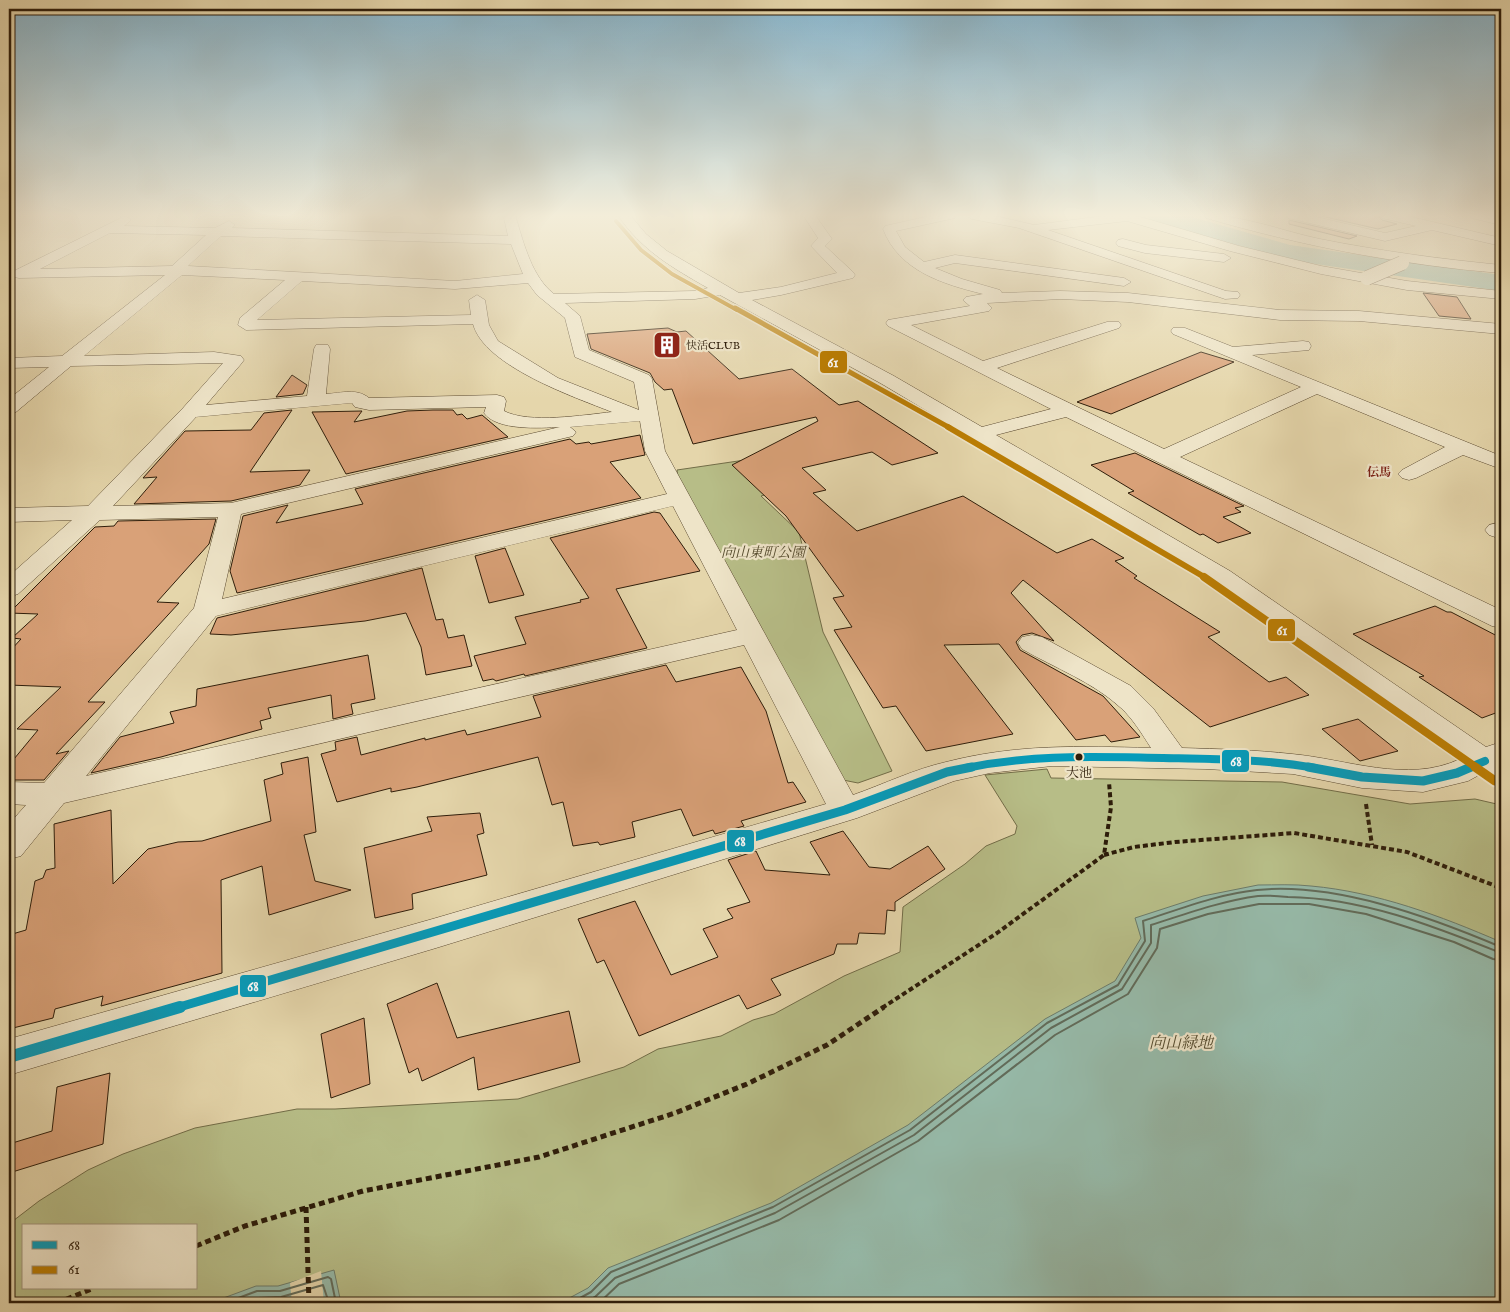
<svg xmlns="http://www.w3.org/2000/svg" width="1510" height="1312" viewBox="0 0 1510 1312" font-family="'IM FELL English','Noto Serif JP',serif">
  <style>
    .green { fill: #b7bd87; stroke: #726d48; fill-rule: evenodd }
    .water { fill: #96b9a8; stroke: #6c7b69 }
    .pier { fill: #e5d6ab }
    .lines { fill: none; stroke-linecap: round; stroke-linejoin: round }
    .shore { stroke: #626b59; stroke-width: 2 }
    .river { fill: #96b9a8; fill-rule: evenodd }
    .building { fill: #d9a178; stroke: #2e1d0a }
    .minor-casing { stroke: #5c4b32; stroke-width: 1 }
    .path-far1 { stroke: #2e1d0a; stroke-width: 4; stroke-dasharray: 5 3; stroke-linecap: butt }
    .path { stroke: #2e1d0a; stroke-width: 5; stroke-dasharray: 6 4; stroke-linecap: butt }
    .minor { fill: #eee4c8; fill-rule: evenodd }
    .minor-bridge-casing { stroke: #5c4b32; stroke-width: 15; stroke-linecap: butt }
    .minor-bridge { stroke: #eee4c8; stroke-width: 14 }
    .bus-1-far2-casing { stroke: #eee4c8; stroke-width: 11 }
    .bus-1-far1-casing { stroke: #eee4c8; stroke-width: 13 }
    .bus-1-casing { stroke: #eee4c8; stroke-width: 16 }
    .bus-2-far4-casing { stroke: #eee4c8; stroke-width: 5.5 }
    .bus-2-far3-casing { stroke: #eee4c8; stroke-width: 8 }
    .bus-2-far2-casing { stroke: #eee4c8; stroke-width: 9 }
    .bus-2-far1-casing { stroke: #eee4c8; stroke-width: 11 }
    .bus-2-casing { stroke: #eee4c8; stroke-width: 13 }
    .bus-1-far2 { stroke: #059bba; stroke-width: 8 }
    .bus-1-far1 { stroke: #059bba; stroke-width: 9 }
    .bus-1 { stroke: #059bba; stroke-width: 12 }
    .bus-2-far4 { stroke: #bb7d03; stroke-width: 4 }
    .bus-2-far3 { stroke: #bb7d03; stroke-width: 5 }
    .bus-2-far2 { stroke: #bb7d03; stroke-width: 6 }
    .bus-2-far1 { stroke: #bb7d03; stroke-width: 8 }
    .bus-2 { stroke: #bb7d03; stroke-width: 9 }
    .bus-dot { fill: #2e1d0a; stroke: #eee4c8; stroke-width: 2 }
    .labels { text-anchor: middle; stroke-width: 4.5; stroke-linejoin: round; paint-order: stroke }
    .far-poi-label { font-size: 11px; fill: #2e1d0a; stroke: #eee4c8; text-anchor: start }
    .far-neighbourhood-label { font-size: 12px; font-weight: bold; fill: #7a1f14; stroke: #eee4c8 }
    .bus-label { font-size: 13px; fill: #2e1d0a; stroke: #eee4c8 }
    .park-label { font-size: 14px; font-style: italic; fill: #574d30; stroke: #eee4c8 }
    .near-park-label { font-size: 16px; font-style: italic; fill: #574d30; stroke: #eee4c8 }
    .line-badge { stroke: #eee4c8; stroke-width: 2 }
    .badge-label { font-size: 14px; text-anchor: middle; font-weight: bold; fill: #fff }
  </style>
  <rect width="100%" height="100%" fill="#e5d6ab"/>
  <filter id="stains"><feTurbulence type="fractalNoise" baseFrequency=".004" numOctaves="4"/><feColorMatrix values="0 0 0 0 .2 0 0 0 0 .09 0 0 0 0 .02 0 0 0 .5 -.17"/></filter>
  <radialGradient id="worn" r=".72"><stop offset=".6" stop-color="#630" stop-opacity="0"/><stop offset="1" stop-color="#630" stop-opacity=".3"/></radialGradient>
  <path class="green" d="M745 460 779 491 761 496 799 532 823 632 892 771 858 783 843 780 678 478 677 470Z
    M1047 769 1051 778 1282 782 1410 804 1475 799 1501 805V1303H9V1224L39 1201 88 1170 123 1154 195 1128 297 1109H335L518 1099 624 1067 658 1049 721 1036 753 1020 774 1014 844 976 900 952 903 907 965 864 986 846 1015 834 1017 826 985 775ZM24 1226H196V1288H24Z"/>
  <path class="water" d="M1258 885C1276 885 1294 884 1311 886 1377 892 1441 916 1501 942V1303H560L588 1288 608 1268 771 1203 908 1125 1045 1019 1115 981 1141 938 1135 918 1203 896Z
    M334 1270 341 1303H210L256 1286H278Z"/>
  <path class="pier" d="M321 1271 324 1303H292L290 1283Z"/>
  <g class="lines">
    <path class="shore" d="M225 1303 257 1291H280L328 1277 331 1279 336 1303
      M242 1303 258 1298 281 1297 323 1285 329 1303
      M571 1303 591 1292 611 1272 773 1207 910 1130 1047 1023 1118 985 1145 941 1143 921C1180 909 1218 894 1257 890 1335 882 1430 917 1501 947
      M584 1303 595 1297 615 1278 775 1213 914 1135 1051 1028 1122 989 1151 943V925C1186 914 1221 901 1258 896 1268 895 1278 896 1288 897 1363 898 1433 926 1501 953
      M599 1303 619 1284 779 1220 918 1141 1055 1035 1128 994 1157 948 1160 929 1208 914 1259 904H1309L1366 914 1454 942 1493 959 1501 960"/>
    <path class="river" d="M1146 215H1185L1290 245 1501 275V291L1288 260 1150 220Z"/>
  </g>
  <path class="building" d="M1317 215H1378L1382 220 1397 224 1378 229Z
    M1289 220 1357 236 1349 239 1289 224Z
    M1423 293 1457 297 1471 319 1439 316Z
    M668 328 677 332 686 331 739 379 792 369 839 405 858 401 938 453 892 465 872 452 802 468 826 490 813 493 857 531 963 496 1057 553 1092 539 1124 558 1115 561 1137 576 1134 578 1220 632 1208 637 1269 682 1286 677 1309 695 1210 727 1023 580 1011 593 1054 641 1032 633 1022 635 1016 642 1020 650 1103 696 1140 737 1111 742 1105 735 1076 740 999 644 944 645 1013 734 926 751 896 706 883 708 834 630 852 627 833 598 844 596 786 516 732 465 818 421 816 417 693 444 672 389 664 390 655 382 650 373 591 349 587 334Z
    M1201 352 1234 362 1111 414 1077 402Z
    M292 375 307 385 303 394 276 397Z
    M292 410 250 472 310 470 300 485 231 501 134 504 157 477 143 478 185 431 251 430 264 413Z
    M433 410H453L457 415 462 414 467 419 482 415 508 437 346 474 312 412 362 411 354 422 407 411Z
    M640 435 645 455 610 462 641 498 237 593 230 571 243 516 288 505 276 523 363 504 355 489 570 439 576 444 589 442 591 444Z
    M1135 453 1244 506 1235 508 1241 512 1223 517 1251 533 1218 543 1203 534 1200 535 1128 493 1134 491 1091 465Z
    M654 512 660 513 700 571 616 589 647 648 525 676 524 674 496 681 493 679 483 681 474 656 526 644 515 617 581 602 580 600 589 598 550 538Z
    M216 519 209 544 157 602 179 603 88 702H105L56 754 69 751 44 780H9V765L38 730 17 729 61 687 9 685V652L21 639 12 638 38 614 9 613 95 527 114 526 118 521Z
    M505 548 524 595 489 603 475 556Z
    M422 568 436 620 443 619 448 638 464 635 472 666 426 675 421 647 406 613 365 621 231 635 210 634 217 618Z
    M1435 606 1447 612H1451L1501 638V711L1482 718 1419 677 1424 676 1353 634Z
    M368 655 375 699 351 704 353 714 333 719 331 695 268 708 271 718 260 721 262 729 161 757 91 773 120 737 174 723 170 712 196 706 197 689Z
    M666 665 676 682 741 667 766 711 788 783 793 782 806 802 741 821 744 826 715 834 713 830 693 836 681 809 632 822 635 837 600 845 598 842 573 846 563 802 552 805 538 757 417 787 391 792V788L337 802 321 754 336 750 335 742 357 737 361 755 425 738V740L465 730 467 735 541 717 533 696Z
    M1358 719 1398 751 1360 761 1322 729Z
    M308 757 316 832 304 835 315 881 351 890 269 915 262 866 221 880 222 973 101 1006 103 996 55 1009 53 1018 9 1029V935L26 930 35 881 43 878 46 870 55 868 54 824 111 810 113 884 148 849 178 842 202 841 271 821 264 780 283 774 281 763Z
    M480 813 484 833 477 835 487 875 412 894 413 909 375 918 364 848 432 831 427 817Z
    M843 831 869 867 890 869 928 846 945 869 895 902V911L887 910 885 934 859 933 857 944H837L834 954 771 979 781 995 747 1009 739 995 639 1036 604 960 597 963 578 919 635 901 671 975 718 957 703 929 733 918 727 909 750 902 728 860 756 851 765 870 830 875 810 842Z
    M437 983 457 1038 569 1011 580 1062 478 1090 474 1057 422 1081 418 1068 409 1073 387 1004Z
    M364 1018 370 1084 331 1098 321 1034Z
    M110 1073 103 1144 9 1173V1144L52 1131 57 1087Z"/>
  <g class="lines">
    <defs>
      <path id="minor" d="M506 215H518L516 218C524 244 532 277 554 294L695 291 708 288C673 268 641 250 618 215H630L646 234 667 251 739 293 781 287 837 273 811 246 818 238 803 215H815L832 239 825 246 853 272 855 275 853 278 781 295 752 300 894 376 982 427 1051 409 888 326 886 323 888 320 970 306 963 300 966 297 983 294C943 284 899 271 883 229L885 226 934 215H957L955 218 896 231 905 247 924 262 955 255 1124 278 1131 282 1124 286 955 263 935 268 962 279 1000 290 1002 293 1060 291 1128 293 1280 310 1359 311 1501 324V334L1359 321 1280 320 1128 302 1060 299 987 303 992 308 989 311 911 325 983 361 1107 322H1119L1121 325 1119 328 997 368 1164 449 1301 387 1173 334 1171 331 1173 328H1185L1233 347 1303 341 1309 342 1311 346 1309 350 1252 355 1501 456V469L1463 455 1416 478 1409 480 1402 478 1398 474 1402 470 1445 447 1317 394 1180 457 1501 610V628L1492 626 1066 417 996 435 1230 571 1486 747 1501 742V778L1496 780 1481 774 1468 781 1423 792 1362 788 1293 774 1206 769 1052 766 990 773 954 781 857 818 436 948 9 1075V1039L436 918 826 804 744 645 64 803 21 856 9 859V824L26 805 9 804V782L44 783 194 608 218 517 100 520 18 594 9 597V576L72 520 9 522V508L88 506 183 408 223 363 71 366 16 412 9 414V399L49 367 9 368V358L62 356 165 275 19 278 14 277 12 274 14 271 125 216 131 220 124 226 215 228 229 221 235 225 232 228 508 236 504 218ZM110 233 206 235 172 266 40 269ZM221 236 511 244 523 274 455 281 188 266ZM182 275 285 280 240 318 238 325 246 330 473 324C484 366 574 397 612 412 584 415 529 424 504 411L506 401 504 397 497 395 369 398C357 388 342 393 326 394L330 349 328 345H316L314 349 307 396 206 405 241 364 244 360 241 356 214 352 84 356ZM302 281 455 289 528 283 537 295 565 318 575 357 634 382 639 410 558 378 498 341 489 325 485 300 477 295 469 300 471 315 257 320ZM720 295 882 384 1212 581 1460 759C1407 784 1347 759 1292 754 1256 750 1219 749 1182 748L1153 708 1131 686 1042 637 1032 635 1022 637 1018 643 1022 649C1055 668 1093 682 1121 708 1133 719 1142 734 1151 748 1080 746 1016 744 946 762 915 769 884 784 853 795L665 451 652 379 649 375 589 350 580 316 565 303 695 299ZM352 403 355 407 369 410 486 407 484 413C497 431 540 428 560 427L231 503 113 506 196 417ZM640 421 645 451 667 494 222 599 241 514 573 436 576 432 570 427ZM673 506 737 630 86 776 216 616Z
        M966 215H991L1034 225 1111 215H1134L1239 246 1321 266 1407 281 1501 291V299L1407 290 1321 274 1230 251 1127 221 1048 230 1226 291 1238 292 1240 295 1238 298 1225 299 1019 228 972 219Z
        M1204 215C1243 215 1282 231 1320 239 1380 251 1440 259 1501 265V273C1401 265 1302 246 1206 218Z
        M1286 215H1308L1385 233 1416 226 1382 218 1380 215H1403L1501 238V246L1432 230 1385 241 1288 218Z
        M1469 215 1501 217V225L1471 218Z
        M1123 239 1146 245 1224 254 1231 258 1224 262 1145 253 1118 246 1116 243 1118 240Z
        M1497 523 1501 524V539L1489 535 1485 530 1489 525Z"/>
    </defs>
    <use href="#minor" class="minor-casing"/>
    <path class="path-far1" d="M1366 804 1372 845
      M1104 855 1134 847 1175 842 1294 833 1407 852 1501 888
      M882 1008 997 933 1104 855 1111 807 1109 782"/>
    <path class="path" d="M306 1207 309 1303
      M196 1246 245 1226 363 1191 539 1157 675 1113 747 1084 827 1045 884 1007
      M57 1303 94 1288"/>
    <use href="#minor" class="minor"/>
    <defs>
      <path id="minor-bridge" d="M1367 278 1402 263"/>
    </defs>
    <use href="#minor-bridge" class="minor-bridge-casing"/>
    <use href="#minor-bridge" class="minor-bridge"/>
    <defs>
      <path id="bus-1-far2" d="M966 768C1034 754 1094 757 1163 758 1213 759 1265 759 1315 768
        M1468 768 1485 761"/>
      <path id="bus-1-far1" d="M1308 767 1362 777 1423 781 1457 773 1471 767
        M176 1008 845 810 947 772 972 767"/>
      <path id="bus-1" d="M9 1057 180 1007"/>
      <path id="bus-2-far4" d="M616 221 641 250 672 274 737 310"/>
      <path id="bus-2-far3" d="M735 308 950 428"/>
      <path id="bus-2-far2" d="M948 427 1206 578"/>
      <path id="bus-2-far1" d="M1204 577 1477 768"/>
      <path id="bus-2" d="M1475 767 1495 781"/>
    </defs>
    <use href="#bus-1-far2" class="bus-1-far2-casing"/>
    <use href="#bus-1-far1" class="bus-1-far1-casing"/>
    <use href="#bus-1" class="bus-1-casing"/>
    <use href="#bus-2-far4" class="bus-2-far4-casing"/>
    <use href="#bus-2-far3" class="bus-2-far3-casing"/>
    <use href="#bus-2-far2" class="bus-2-far2-casing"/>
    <use href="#bus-2-far1" class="bus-2-far1-casing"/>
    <use href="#bus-2" class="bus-2-casing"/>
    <use href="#bus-1-far2" class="bus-1-far2"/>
    <use href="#bus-1-far1" class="bus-1-far1"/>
    <use href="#bus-1" class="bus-1"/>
    <use href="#bus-2-far4" class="bus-2-far4"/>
    <use href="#bus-2-far3" class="bus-2-far3"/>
    <use href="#bus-2-far2" class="bus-2-far2"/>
    <use href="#bus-2-far1" class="bus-2-far1"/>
    <use href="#bus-2" class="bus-2"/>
  </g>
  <linearGradient id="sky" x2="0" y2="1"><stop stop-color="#87b6ce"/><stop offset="0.54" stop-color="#f3edd9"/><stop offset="1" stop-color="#f3edd9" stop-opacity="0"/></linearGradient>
  <rect width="1510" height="399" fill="url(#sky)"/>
  <defs>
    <symbol id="building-square" viewBox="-11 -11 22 22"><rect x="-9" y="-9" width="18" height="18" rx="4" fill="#8f2418" stroke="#eee4c8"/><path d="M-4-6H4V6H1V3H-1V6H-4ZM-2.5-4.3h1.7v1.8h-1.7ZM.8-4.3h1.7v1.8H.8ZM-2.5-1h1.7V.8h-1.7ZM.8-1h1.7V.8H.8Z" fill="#fff"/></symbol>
  </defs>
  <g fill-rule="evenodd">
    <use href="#building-square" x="651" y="329" width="32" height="32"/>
  </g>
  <circle class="bus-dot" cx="1079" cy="757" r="4.5"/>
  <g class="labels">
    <g class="far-poi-label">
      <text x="686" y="349">快活CLUB</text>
    </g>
    <g class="far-neighbourhood-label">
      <text x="1379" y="476">伝馬</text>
    </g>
    <g class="bus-label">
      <text x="1079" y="777">大池</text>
    </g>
    <g class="park-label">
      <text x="763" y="557">向山東町公園</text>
    </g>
    <g class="near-park-label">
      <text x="1181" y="1048">向山緑地</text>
    </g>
  </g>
  <g class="line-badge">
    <rect x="819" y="350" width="29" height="24" rx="5" fill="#bb7d03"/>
    <rect x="1267" y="618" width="29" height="24" rx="5" fill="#bb7d03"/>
    <rect x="1221" y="749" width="29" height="24" rx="5" fill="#059bba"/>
    <rect x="726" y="829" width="29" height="24" rx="5" fill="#059bba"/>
    <rect x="239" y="974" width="28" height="24" rx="5" fill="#059bba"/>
  </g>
  <g class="badge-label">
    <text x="833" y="367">61</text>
    <text x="1282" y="635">61</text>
    <text x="1236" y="766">68</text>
    <text x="740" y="846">68</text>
    <text x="253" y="991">68</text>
  </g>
  <rect width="1510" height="1312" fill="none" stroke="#e5d6ab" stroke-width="30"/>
  <rect x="10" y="10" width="1490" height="1292" fill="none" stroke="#2e1d0a" stroke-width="2.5"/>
  <rect x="15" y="15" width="1480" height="1282" fill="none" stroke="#2e1d0a"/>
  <rect x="22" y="1224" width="175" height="65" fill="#eee4c8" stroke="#a1947c"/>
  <rect x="32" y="1241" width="25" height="8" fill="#059bba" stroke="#a1947c"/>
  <text x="68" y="1250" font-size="15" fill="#2e1d0a">68</text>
  <rect x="32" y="1266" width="25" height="8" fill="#bb7d03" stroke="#a1947c"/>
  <text x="68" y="1274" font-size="15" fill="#2e1d0a">61</text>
  <rect width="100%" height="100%" filter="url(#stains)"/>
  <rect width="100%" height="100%" fill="url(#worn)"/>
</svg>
